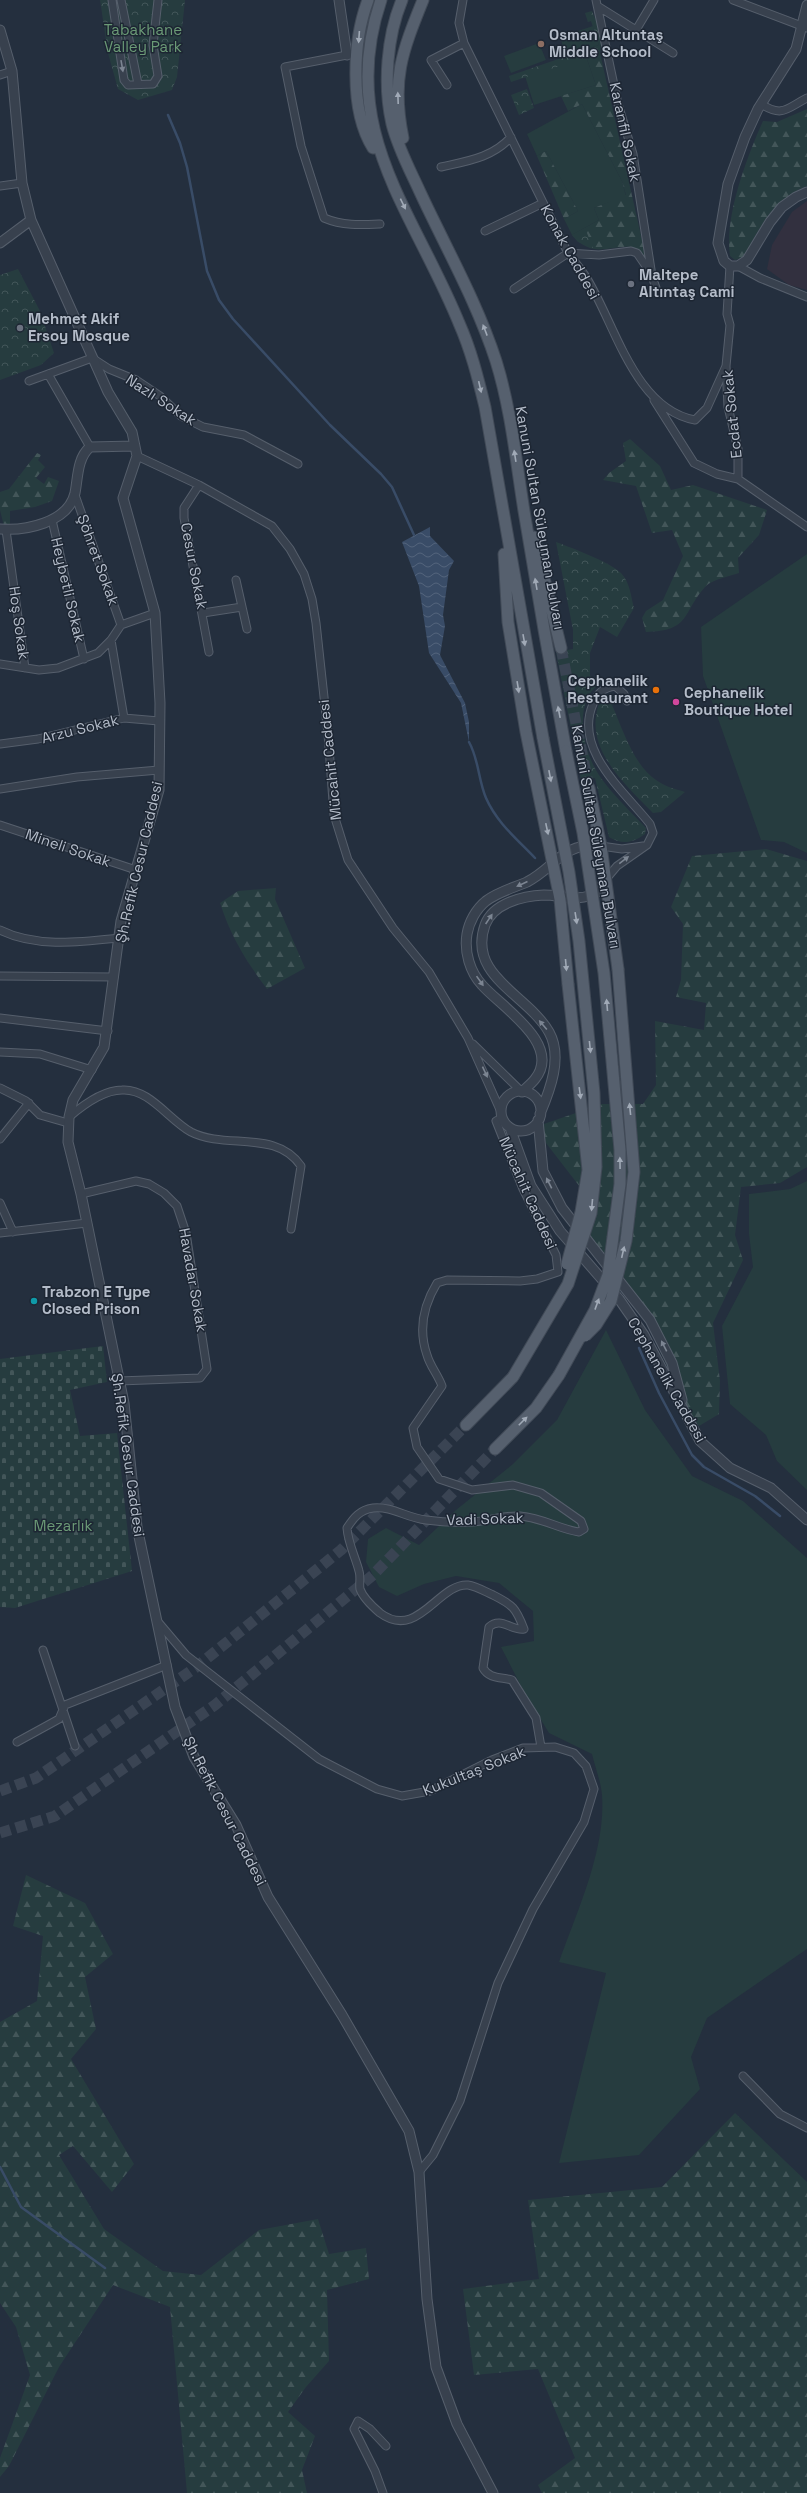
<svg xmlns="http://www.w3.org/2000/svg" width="807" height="2493" viewBox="0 0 807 2493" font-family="'Space Grotesk',sans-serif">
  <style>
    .medical { fill: #32303f }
    .grass { fill: #263c3f }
    .forest { fill: url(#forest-firs) }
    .cemetery { fill: url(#cemetery-stones) }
    .park { fill: url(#park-crowns) }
    .water { fill: url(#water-waves) }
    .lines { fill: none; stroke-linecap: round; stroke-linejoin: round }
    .stream { stroke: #394c67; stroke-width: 2.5 }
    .primary-tunnel { stroke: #3a4453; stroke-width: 11; stroke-dasharray: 11 5.5; stroke-linecap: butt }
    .minor-casing { stroke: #565f6c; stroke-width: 9 }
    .tertiary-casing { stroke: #565f6c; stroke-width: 11 }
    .primary-casing { stroke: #414a57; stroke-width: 13 }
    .minor { stroke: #38414e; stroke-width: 7 }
    .tertiary { stroke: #38414e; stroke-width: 9 }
    .primary { stroke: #56606e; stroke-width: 11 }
    .primary-bridge-casing { stroke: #414a57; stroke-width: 13; stroke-linecap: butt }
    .primary-bridge { stroke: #56606e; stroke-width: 11 }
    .oneway { fill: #a1aab7 }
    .oneway2 { fill: #7c8592 }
    .education-dot { fill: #8d6e63; stroke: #1d2633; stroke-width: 1.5 }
    .worship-dot { fill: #6b7280; stroke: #1d2633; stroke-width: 1.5 }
    .food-dot { fill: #e8710a; stroke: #1d2633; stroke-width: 1.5 }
    .hotel-dot { fill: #d1479c; stroke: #1d2633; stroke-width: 1.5 }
    .culture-dot { fill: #0f9aa8; stroke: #1d2633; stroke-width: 1.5 }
    .labels { text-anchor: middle; stroke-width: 3; stroke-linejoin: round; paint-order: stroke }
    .park-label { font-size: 15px; fill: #6b9a76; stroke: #1d2633 }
    .poi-label { font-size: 15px; font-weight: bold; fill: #b4bcc9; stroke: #1d2633; text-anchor: start }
    .street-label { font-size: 15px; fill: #b4bcc9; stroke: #1d2633 }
  </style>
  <defs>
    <pattern id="forest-firs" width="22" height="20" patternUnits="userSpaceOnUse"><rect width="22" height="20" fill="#263c3f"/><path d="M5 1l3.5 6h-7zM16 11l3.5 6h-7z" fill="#435659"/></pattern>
    <pattern id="cemetery-stones" width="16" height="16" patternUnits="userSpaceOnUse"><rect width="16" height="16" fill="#263c3f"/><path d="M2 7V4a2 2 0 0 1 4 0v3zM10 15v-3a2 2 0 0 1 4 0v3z" fill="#435659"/></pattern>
    <pattern id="park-crowns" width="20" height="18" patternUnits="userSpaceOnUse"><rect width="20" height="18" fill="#263c3f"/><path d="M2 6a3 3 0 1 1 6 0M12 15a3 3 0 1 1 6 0" fill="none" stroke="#435659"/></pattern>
    <pattern id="water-waves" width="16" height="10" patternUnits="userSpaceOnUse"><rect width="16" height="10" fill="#394c67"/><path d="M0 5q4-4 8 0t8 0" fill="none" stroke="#53647b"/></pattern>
  </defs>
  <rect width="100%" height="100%" fill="#242f3e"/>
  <path class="medical" d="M807 201V290L789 285 767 269 772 245 792 212Z"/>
  <path class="grass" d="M593 26 599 45 566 56 560 37Z
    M539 43 546 60 511 73 504 56Z
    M586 56 596 85 534 105 525 76Z
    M582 104 622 181 626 196 594 208 599 220 572 235 564 219 578 211 546 151 537 156 527 134Z
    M807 554V853L784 842 761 840 703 676 701 627Z
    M807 1181V1490L777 1461 766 1435 730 1404 722 1326 753 1267 749 1234V1194L790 1189Z
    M606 1330 645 1410 692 1476 743 1501 807 1558V1949L707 2018 691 2057 700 2089 639 2155 559 2163 606 1973 559 1962C577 1911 606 1850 602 1795 601 1782 595 1767 592 1754L549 1733 524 1692 501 1647 534 1641 533 1611 499 1583 456 1576 424 1584 397 1596 379 1587 366 1562 368 1539 386 1528 419 1545 456 1510 513 1464 557 1420Z"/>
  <path class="forest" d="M600 53 646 258C643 255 640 251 637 249 616 240 596 263 572 235L599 220 594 208 626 195 622 181 582 104 568 111 561 96 596 85 586 56Z
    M807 109V186C776 197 757 230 744 257L735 260 730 256C724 217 747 157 763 121L777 122Z
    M546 151 578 211 564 219 537 156Z
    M630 439 660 466 671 490 693 485 767 510 759 535 738 558 739 573C730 576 711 580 705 587 682 613 691 631 646 632L642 618 646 611 663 600 683 556 672 530 652 533 636 486 603 480 609 473 626 461 623 443Z
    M37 453 41 455 38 460 45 467 36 478 44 484 48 477 59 481 52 501 35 507 10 511V524L4 526 0 510V492L9 489Z
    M766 849 807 861V1167L780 1183 741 1187 735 1235 743 1260 713 1323 720 1381 719 1414 699 1426 692 1417 623 1275 587 1246 580 1187 546 1143 541 1125 602 1104H643L656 1085 655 1021 704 1030 706 1003 676 997 681 980 683 924 671 907 692 856Z
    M276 888 275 899 305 968 267 989C246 961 231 937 220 903L238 891Z
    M26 1875 85 1903 113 1954 85 1977 96 2029 71 2059 134 2164 112 2192 73 2146 59 2155 104 2229 163 2271 201 2275 259 2230 318 2219 329 2254 366 2248 369 2279 327 2290 329 2361 306 2387 288 2412 315 2436 302 2470 307 2493H187L170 2307 113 2285 59 2367 9 2466 0 2477V2458L30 2375 16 2327 0 2303V2022L37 2001 43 1936 13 1926Z
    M735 2113 807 2182V2493H542L538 2485 575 2458 538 2369 474 2375 463 2289 539 2279 528 2200 662 2187Z"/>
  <path class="cemetery" d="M103 1346 107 1382 70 1390 80 1436 117 1433 132 1571 15 1608 0 1607V1359Z"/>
  <path class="park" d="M100 0H185L177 77 172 90 138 100 118 89 108 53Z
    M592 11 602 35 600 53 511 82 509 76 599 45 591 21 588 22 585 13Z
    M527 89 534 108 519 115 511 95Z
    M585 228 593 248 578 242 572 235Z
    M18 269 40 311 54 353 41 365 0 380V275Z
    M556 542C574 549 608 561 621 573 630 582 631 597 634 608L617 637 600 627 590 653V676L603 681C597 686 590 691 587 699 577 723 586 757 601 778 614 796 631 812 646 828L645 834C633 843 622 845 609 837L595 778 581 780 556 652 573 649V630Z
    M611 693 620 702 612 705C623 730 633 764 656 780 664 786 675 789 685 792L661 812 653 813C628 787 587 752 597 711 599 702 602 696 611 693Z"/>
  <path class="water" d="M430 527V536L454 561 449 570 443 615 445 626 440 655 465 703 469 722V742L461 703 429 653 419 586 402 542Z"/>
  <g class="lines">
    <path class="stream" d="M168 115 180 143 187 167 207 271 219 300 233 319 330 425 381 474 392 487 414 535
      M469 742C479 760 478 779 486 798 497 823 517 839 535 858
      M639 1348 659 1393 692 1455 704 1467 755 1496 780 1516
      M0 2167 21 2207 105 2268"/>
    <path class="primary-tunnel" d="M561 648 589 788
      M0 1791 36 1778 195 1668 341 1550 466 1425
      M0 1833 55 1816 215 1705 373 1575 495 1449"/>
    <defs>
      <path id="minor" d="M112 0 124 80 128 85 153 84 158 76 153 45 158 0
        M121 0 138 84
        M463 0 459 23 464 43 568 253C574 261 581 269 586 277 615 323 634 409 695 420L707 408 726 366
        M596 0 618 104 633 154 652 276 656 288
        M733 0 807 28
        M599 7 673 53
        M636 30 654 0
        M347 55 285 67 301 146 324 218C343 226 360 225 380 224
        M0 75 12 71
        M447 85 431 60 464 43
        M761 104C783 118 787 108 807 98
        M441 167C467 161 492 158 511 137
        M0 186 22 183
        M485 231 543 203
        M730 266 727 314 730 325 726 366 728 407 738 449V479
        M738 266 760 278 807 297
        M514 289 568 253 599 255 631 251 637 253 650 272
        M48 374 90 447
        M29 381 92 358 109 369 136 380 160 396 181 416 203 427 244 435 298 464
        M654 400 694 463 717 474 738 479 807 527
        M137 456 199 485 272 526 290 549 304 574 312 599 316 623 328 734 334 815 348 860 393 928 429 972 468 1038 501 1112
        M199 485 184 508V518L209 652
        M75 495 121 625
        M52 520 84 659
        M6 530 25 668
        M236 580 247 629
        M203 613 242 607
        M111 640 124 718
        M0 664 39 670 58 668 98 653 111 640 121 625 155 613
        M0 744 38 739 124 718 159 721
        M0 789 77 777 159 770
        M0 825 136 870
        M601 846 622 849 643 846
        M606 879 617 866 647 845 653 833 650 824C625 792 573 750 593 704 597 693 603 688 615 686L624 694 627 701
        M0 930C36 948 81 942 119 938
        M0 976 114 977
        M0 1018 108 1031
        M473 1044 522 1092
        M0 1052 40 1054 92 1070
        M0 1088 26 1101 40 1115 68 1123
        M69 1117C83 1105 103 1090 122 1090 149 1088 169 1120 191 1132 226 1150 276 1129 301 1166L291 1229
        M502 1118 496 1121 523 1189 556 1255 558 1272 537 1279 520 1281 447 1280 437 1283C423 1306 418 1329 427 1355 430 1366 438 1375 442 1386L413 1428 417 1447 439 1479 472 1490 513 1485 541 1493 581 1521 584 1529 579 1532C559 1529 543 1518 520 1516 503 1515 488 1521 472 1522 457 1523 440 1522 426 1520 407 1518 392 1506 373 1508 360 1510 354 1517 347 1528 348 1543 355 1556 359 1571 361 1577 359 1584 360 1589 363 1598 373 1607 380 1613 418 1641 438 1583 468 1585 476 1586 486 1592 493 1595 513 1605 516 1608 524 1629 511 1631 501 1616 489 1627L483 1668C489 1679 501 1677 512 1680L536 1718 541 1747
        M0 1139 29 1103
        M81 1194 136 1181 149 1184 164 1193 177 1206 186 1233 207 1369 200 1378 119 1381
        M0 1203 13 1232
        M0 1233 87 1223
        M159 1623 186 1655 319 1759 377 1789 402 1796 430 1791 492 1760 523 1748 555 1747 574 1753 586 1766 594 1789 584 1822 533 1909 498 1983 460 2101 433 2155 419 2172
        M43 1650 75 1746
        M17 1742 59 1719 65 1705 167 1665
        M743 2076 780 2114 807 2128
        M383 2493 375 2471 354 2429 358 2421 370 2429 386 2446"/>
      <path id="tertiary" d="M339 0 347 55
        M807 5 796 49 758 109 745 137 728 184 718 243 724 261 730 266H738L747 260 770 222 782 207 796 197 807 192
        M0 30 12 71 22 183 31 220 108 392 132 432 137 456 123 498 155 613 160 703 159 790 121 921 104 1047 73 1100 69 1117 68 1142 81 1194 124 1403 137 1527 175 1707 194 1757 236 1825 268 1897 342 2015 409 2131 419 2172 427 2299 436 2367 457 2424 493 2493
        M0 243 31 220
        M0 529C25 531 68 523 75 493 78 478 77 458 90 447L134 446
        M501 1111a20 20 0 1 1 40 0a20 20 0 1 1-40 0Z
        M522 1092C526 1088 531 1084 535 1079 563 1044 500 1006 482 985 470 972 464 952 467 934 469 922 476 909 486 901 498 892 513 888 527 882 556 867 562 842 601 846
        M540 1114C550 1090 563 1057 549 1032 528 995 467 976 485 925 493 903 523 896 544 895 561 895 580 903 597 892 600 889 603 883 606 879
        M538 1120 543 1171 562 1208 650 1320 672 1363 682 1400
        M510 1128 531 1186 560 1231 619 1299 644 1335 700 1441 730 1468 771 1488 807 1520"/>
      <path id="primary" d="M368 0C353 40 349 110 373 148
        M381 0C337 130 413 210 459 323 471 350 478 378 485 407L543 738
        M402 0C387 36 383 85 392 124 398 148 410 170 420 192 446 248 477 302 496 361 511 409 516 461 524 511 537 591 551 671 566 751
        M403 138C391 80 402 52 423 0
        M534 537 561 648
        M504 554 508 622 526 732 560 899 568 984
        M589 788 601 846 618 969
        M466 1425 513 1377
        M495 1449 536 1408 559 1375"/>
    </defs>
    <use href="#minor" class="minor-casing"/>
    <use href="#tertiary" class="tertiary-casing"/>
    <use href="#primary" class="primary-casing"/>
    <use href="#minor" class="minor"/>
    <use href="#tertiary" class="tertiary"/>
    <use href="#primary" class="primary"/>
    <defs>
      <path id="primary-bridge" d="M567 1264 581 1212 588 1170 568 984
        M585 1336 596 1325 611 1301 626 1241 634 1172 618 969
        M559 1375 595 1310 608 1275 620 1184V1150L604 973 583 833 566 751
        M513 1377 568 1284 591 1213 596 1167 594 1093 579 941 569 872 543 738"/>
    </defs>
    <use href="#primary-bridge" class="primary-bridge-casing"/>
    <use href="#primary-bridge" class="primary-bridge"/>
  </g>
  <defs><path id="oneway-solid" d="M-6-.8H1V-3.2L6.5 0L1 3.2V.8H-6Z"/></defs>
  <g class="oneway">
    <use href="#oneway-solid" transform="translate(359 37) rotate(94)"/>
    <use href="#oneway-solid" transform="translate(398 98) rotate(-92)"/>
    <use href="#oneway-solid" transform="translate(403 204) rotate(64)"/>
    <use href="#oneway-solid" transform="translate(485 330) rotate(-111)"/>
    <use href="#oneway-solid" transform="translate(480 387) rotate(77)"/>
    <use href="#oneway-solid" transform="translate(515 456) rotate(-99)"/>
    <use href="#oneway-solid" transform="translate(536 584) rotate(-100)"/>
    <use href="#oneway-solid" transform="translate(524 640) rotate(80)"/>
    <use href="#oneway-solid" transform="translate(518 687) rotate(81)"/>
    <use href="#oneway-solid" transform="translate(559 712) rotate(-101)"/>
    <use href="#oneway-solid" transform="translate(550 776) rotate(79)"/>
    <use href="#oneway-solid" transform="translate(547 829) rotate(78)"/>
    <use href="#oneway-solid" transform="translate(576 918) rotate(81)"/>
    <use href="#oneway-solid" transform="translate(566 965) rotate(85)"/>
    <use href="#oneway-solid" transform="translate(607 1005) rotate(-95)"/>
    <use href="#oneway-solid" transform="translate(590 1047) rotate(84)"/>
    <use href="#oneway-solid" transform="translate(580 1093) rotate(82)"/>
    <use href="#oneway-solid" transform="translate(630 1109) rotate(-96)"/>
    <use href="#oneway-solid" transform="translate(620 1163) rotate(-91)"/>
    <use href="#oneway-solid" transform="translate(592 1205) rotate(95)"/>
    <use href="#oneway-solid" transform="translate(623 1252) rotate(-77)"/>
    <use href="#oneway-solid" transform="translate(597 1304) rotate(-70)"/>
    <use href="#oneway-solid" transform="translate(523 1421) rotate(-45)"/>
  </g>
  <g class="oneway2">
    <use href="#oneway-solid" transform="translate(122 66) rotate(80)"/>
    <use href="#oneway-solid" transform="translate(624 860) rotate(-38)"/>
    <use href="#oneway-solid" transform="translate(522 884) rotate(156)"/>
    <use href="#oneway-solid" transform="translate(489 919) rotate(-56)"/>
    <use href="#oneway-solid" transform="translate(480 981) rotate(55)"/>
    <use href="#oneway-solid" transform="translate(543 1025) rotate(-130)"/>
    <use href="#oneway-solid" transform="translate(485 1072) rotate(65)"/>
    <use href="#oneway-solid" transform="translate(549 1183) rotate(-117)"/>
    <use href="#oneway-solid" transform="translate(664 1346) rotate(-117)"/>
  </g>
  <circle class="education-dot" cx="541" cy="44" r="4"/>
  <g class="worship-dot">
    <circle cx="631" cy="284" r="4"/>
    <circle cx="20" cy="328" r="4"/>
  </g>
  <circle class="food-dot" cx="656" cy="690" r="4"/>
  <circle class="hotel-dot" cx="676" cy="702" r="4"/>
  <circle class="culture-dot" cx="34" cy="1301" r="4"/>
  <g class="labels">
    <g class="park-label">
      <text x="143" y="35">Tabakhane<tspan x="143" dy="17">Valley Park</tspan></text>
      <text x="63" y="1531">Mezarlık</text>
    </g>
    <g class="poi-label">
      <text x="549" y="40">Osman Altuntaş<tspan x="549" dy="17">Middle School</tspan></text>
      <text x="639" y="280">Maltepe<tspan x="639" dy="17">Altıntaş Cami</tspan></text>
      <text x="28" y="324">Mehmet Akif<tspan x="28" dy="17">Ersoy Mosque</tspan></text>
      <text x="648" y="686" text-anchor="end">Cephanelik<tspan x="648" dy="17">Restaurant</tspan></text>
      <text x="684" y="698">Cephanelik<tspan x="684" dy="17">Boutique Hotel</tspan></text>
      <text x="42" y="1297">Trabzon E Type<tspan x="42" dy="17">Closed Prison</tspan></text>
    </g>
    <g class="street-label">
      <text transform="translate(625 132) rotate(78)" y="5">Karanfil Sokak</text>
      <text transform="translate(570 252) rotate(61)" y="5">Konak Caddesi</text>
      <text transform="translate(161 400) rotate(33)" y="5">Nazlı Sokak</text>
      <text transform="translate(732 414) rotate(-96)" y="5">Ecdat Sokak</text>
      <text transform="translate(540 518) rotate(80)" y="5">Kanuni Sultan Süleyman Bulvarı</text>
      <text transform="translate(98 560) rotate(70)" y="5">Şöhret Sokak</text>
      <text transform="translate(194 566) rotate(79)" y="5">Cesur Sokak</text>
      <text transform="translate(68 590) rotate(77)" y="5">Heybetli Sokak</text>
      <text transform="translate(19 623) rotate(82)" y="5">Hoş Sokak</text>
      <text transform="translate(80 729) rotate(-14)" y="5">Arzu Sokak</text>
      <text transform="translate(330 760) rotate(-96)" y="5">Mücahit Caddesi</text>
      <text transform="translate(596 837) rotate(80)" y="5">Kanuni Sultan Süleyman Bulvarı</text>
      <text transform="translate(68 848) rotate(19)" y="5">Mineli Sokak</text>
      <text transform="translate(139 862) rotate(-77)" y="5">Şh.Refik Cesur Caddesi</text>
      <text transform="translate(528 1193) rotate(66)" y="5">Mücahit Caddesi</text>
      <text transform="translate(193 1280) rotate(80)" y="5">Havadar Sokak</text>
      <text transform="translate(667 1380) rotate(60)" y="5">Cephanelik Caddesi</text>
      <text transform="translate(128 1455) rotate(82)" y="5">Şh.Refik Cesur Caddesi</text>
      <text transform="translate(485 1519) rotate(-2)" y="5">Vadi Sokak</text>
      <text transform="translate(474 1771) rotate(-22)" y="5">Kukultaş Sokak</text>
      <text transform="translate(225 1811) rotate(63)" y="5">Şh.Refik Cesur Caddesi</text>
    </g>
  </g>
</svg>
